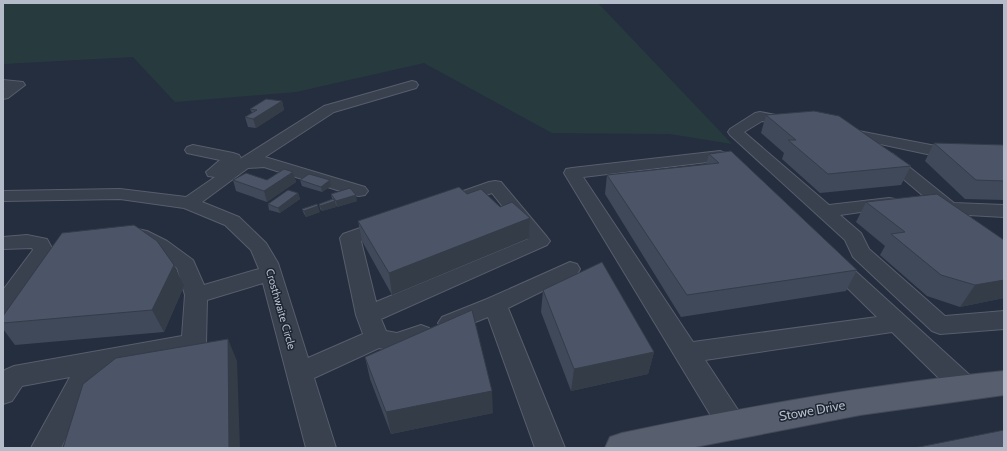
<svg xmlns="http://www.w3.org/2000/svg" width="1007" height="451" viewBox="0 0 1007 451" font-family="Cabin,sans-serif">
  <style>
    .green { fill: #273b3f }
    .lines { fill: none; stroke-linecap: round; stroke-linejoin: round }
    .minor-casing { stroke: #575e6c; stroke-width: 2 }
    .major-casing { stroke: #424957; stroke-width: 2 }
    .minor { fill: #39404e; fill-rule: evenodd }
    .major { fill: #575f6e; fill-rule: evenodd }
    .wall { fill: #404959 }
    .shaded-wall { fill: #343c48 }
    .building { fill: #4b5567; stroke: #343c48 }
    .labels { text-anchor: middle; stroke-width: 3; stroke-linejoin: round; paint-order: stroke }
    .street-label { font-size: 11px; fill: #b5bcc9; stroke: #1e2533 }
    .near-street-label { font-size: 13px; fill: #b5bcc9; stroke: #1e2533 }
  </style>
  <rect width="100%" height="100%" fill="#252e3e"/>
  <path class="green" d="M3 3H598L732 144 670 134 552 133 424 63 296 92 175 102 133 57 3 64Z"/>
  <g class="lines">
    <defs>
      <path id="minor" d="M3 80 23 82 25 85 8 98 3 99V89L5 88H3Z
        M412 81 416 82 418 85 416 88 334 112 265 157 365 187 368 191 365 195 359 196 353 195 264 167 248 168 202 202 239 217 266 243 278 263 308 358 363 334 356 315 340 238 343 234 386 219 393 221 395 225 393 229 361 241 376 302 528 239 492 193 458 204 452 203 449 199 452 195 489 182 495 181 501 182 547 237 550 241 547 245 381 319 386 331 397 333 421 325 429 328 433 334 429 340 398 352 379 348 314 378 336 448H306L263 283 207 300 206 343 203 350 99 371 61 448H31L70 377 22 386 12 401 3 404V372L5 370 14 366 182 336 185 295 177 268 153 249 130 239 127 235 130 231 137 229 147 231 167 241 193 260 204 285 259 269 251 250 225 225 184 208 120 199 3 201V191L120 189 186 197 215 177 208 176 206 172 220 160 187 153 185 150 187 147 193 145 233 153 239 155 241 158 240 159 324 106Z
        M760 112 796 119 798 122 796 125 791 126 762 121 744 132 829 205 889 198 895 199 898 203 895 207 840 215 861 233 869 249 945 316 1004 311V329L940 334 932 331 853 257 845 240 730 135 728 132 730 129 755 113Z
        M843 128 941 147 1004 153V163L941 157 838 135 836 132 838 129Z
        M720 151C728 153 734 159 738 165L736 168C727 171 723 167 716 161L583 177 693 342 877 317 827 268 824 263 827 258 834 256 841 258 974 379 978 387 974 395 965 398 956 395 892 332 705 360 742 416 746 425 742 434 732 437 722 434 564 173 566 169 572 168Z
        M887 152 893 154 954 203 1004 205V217L968 215 970 218 968 222 961 224 954 222 881 160 879 157 881 154Z
        M27 235 47 239 53 250 44 266 11 312 3 314V290L33 250 32 248 3 249V237Z
        M570 262 577 264 580 269 577 274 508 308 565 448H535L488 317 450 332 442 329 438 323 442 317 487 299Z"/>
      <path id="major" d="M1004 371V395L860 415 690 448H605L610 437 622 433C749 406 875 384 1004 371Z"/>
    </defs>
    <use href="#minor" class="minor-casing"/>
    <use href="#major" class="major-casing"/>
    <use href="#minor" class="minor"/>
    <use href="#major" class="major"/>
  </g>
  <path class="wall" d="M282 101 284 110 256 128 248 127 245 117 252 113 250 109Z
    M766 115 911 166 901 185 820 193 782 159 784 153 761 133Z
    M934 143 1004 145V200L965 199 925 161Z
    M709 154 857 270 846 291 681 317 605 194 607 175 706 164Z
    M293 172 296 182 267 202 236 191 233 180H267Z
    M300 180H330L331 186 322 192 302 186Z
    M298 193 300 199 280 213 269 210 268 204Z
    M331 194 357 201 337 207 335 204 336 207 322 211 320 209 319 204 332 199Z
    M467 194 500 207 530 218 529 238 392 295 362 241 358 221Z
    M866 202 1004 240V298L960 307 927 296 880 255 885 246 856 222Z
    M302 209 320 212 306 217 304 214Z
    M184 286 164 332 15 345 3 329V316Z
    M543 290 654 352 648 374 571 391 541 312Z
    M365 357 493 413 391 434 370 379Z"/>
  <path class="shaded-wall" d="M282 101 284 110 256 128 253 119Z
    M293 172 296 182 267 202 264 191Z
    M330 180 331 186 322 192 321 187Z
    M298 193 300 199 280 213 278 208Z
    M356 195 357 201 337 207 336 201Z
    M335 201 336 207 322 211 320 206Z
    M318 206 320 212 306 217 304 211Z
    M530 218 529 238 392 295 389 273Z
    M174 265 184 286 164 332 152 310Z
    M1004 280V298L960 307 975 285Z
    M228 339 237 361 240 448H229Z
    M654 352 648 374 571 391 574 369Z
    M492 391 493 413 391 434 386 412Z"/>
  <path class="building" d="M266 99 282 101 253 119 245 117 257 110 250 109Z
    M814 111 839 116 911 166 828 174 788 140H796L766 115Z
    M934 143 1004 145V181L976 180Z
    M731 151 857 270 687 295 607 175 719 163 709 154Z
    M284 169 293 172 264 191 233 180 246 173 267 180Z
    M309 174 330 180 321 187 300 180Z
    M459 187 467 194 481 189 500 207 512 202 530 218 389 273 358 221Z
    M350 188 356 195 336 201 331 194Z
    M288 190 298 193 278 208 268 204Z
    M937 194 1004 240V280L975 285 941 275 891 234 905 232 866 202Z
    M333 199 335 201 320 206 319 204Z
    M317 204 318 206 304 211 302 209Z
    M134 225 157 241 174 265 152 310 3 323V316L62 233Z
    M602 262 654 352 574 369 543 290Z
    M472 310 492 391 386 412 365 357Z
    M228 339 229 448H63L83 384 116 358Z
    M1004 430V448H914Z"/>
  <g class="labels">
    <g class="street-label">
      <text transform="translate(281 309) rotate(74)" y="4">Crosthwaite Circle</text>
    </g>
    <g class="near-street-label">
      <text transform="translate(812 410) rotate(-10)" y="5">Stowe Drive</text>
    </g>
  </g>
  <rect width="1007" height="451" fill="none" stroke="#b5bcc9" stroke-width="8"/>
</svg>
